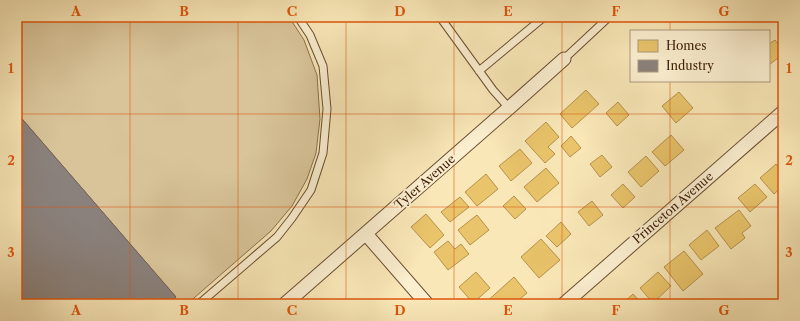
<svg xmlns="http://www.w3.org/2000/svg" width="800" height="321" viewBox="0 0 800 321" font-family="'Libre Caslon Text',serif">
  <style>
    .green { fill: #d9c499; stroke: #8a7050 }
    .homes { fill: #e9c46a; stroke: #b5914c }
    .industry { fill: #8a817c; stroke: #726259 }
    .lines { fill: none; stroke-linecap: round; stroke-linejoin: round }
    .lane-casing { stroke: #6a4e32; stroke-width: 9 }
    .street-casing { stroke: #6a4e32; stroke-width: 15 }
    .lane { stroke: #fbefd0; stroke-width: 7 }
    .street { stroke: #fbefd0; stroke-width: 13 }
    .grid { fill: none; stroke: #df560c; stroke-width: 1; stroke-opacity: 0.55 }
    .labels { text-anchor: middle; stroke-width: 4; stroke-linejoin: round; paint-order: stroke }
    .street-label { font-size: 12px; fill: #3b1b06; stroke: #fbefd0 }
    .neatline { fill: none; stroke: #df560c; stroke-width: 1.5 }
    .grid-label { font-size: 13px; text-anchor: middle; font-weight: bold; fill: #df560c }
  </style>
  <rect width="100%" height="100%" fill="#f9e7b7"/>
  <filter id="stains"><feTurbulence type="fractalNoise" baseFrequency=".005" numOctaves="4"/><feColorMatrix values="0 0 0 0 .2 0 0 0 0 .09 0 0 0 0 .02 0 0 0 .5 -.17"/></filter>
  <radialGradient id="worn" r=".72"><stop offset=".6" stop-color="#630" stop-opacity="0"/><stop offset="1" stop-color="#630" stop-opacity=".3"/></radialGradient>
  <path class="green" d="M17 17H289L304 40 317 75 320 119 316 153 307 179 292 206 271 231 187 304H168L176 297 17 113Z"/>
  <path class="homes" d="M775 40 783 50V54L769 65V44Z
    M586 90 599 104 572 128 560 114Z
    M679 92 693 108 676 123 662 106Z
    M618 102 629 115 617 126 606 113Z
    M546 122 559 137 548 147 555 154 545 163 525 141Z
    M671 135 684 150 665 166 652 152Z
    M571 136 581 148 570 157 561 146Z
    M520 149 532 163 511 181 499 166Z
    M602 155 612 167 600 177 590 164Z
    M646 156 659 171 641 187 628 172Z
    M776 164 783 172V186L774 194 760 178Z
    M546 168 559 183 537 202 524 187Z
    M486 174 498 189 477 206 465 192Z
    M623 184 635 197 623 208 611 195Z
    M755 184 767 197 750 212 738 198Z
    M514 196 526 209 515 219 503 206Z
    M460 197 469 207 450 222 441 212Z
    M592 201 603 215 589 226 578 212Z
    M739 210 751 226 742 233 745 238 731 249 715 228Z
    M426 214 444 235 430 248 411 227Z
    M477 215 489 230 470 245 458 230Z
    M561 222 571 234 557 247 546 236Z
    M707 230 719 246 701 260 689 245Z
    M541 239 560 260 539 278 521 257Z
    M448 241 455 249 461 244 469 254 448 270 434 252Z
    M684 251 703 274 683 291 664 267Z
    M476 272 490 288 473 303 459 287Z
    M658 272 671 286 653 303 640 288Z
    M514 277 527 293 514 304H484Z
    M633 294 642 304H622Z"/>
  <path class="industry" d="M17 113 176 297 168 304H17Z"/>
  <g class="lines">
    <defs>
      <path id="lane" d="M440 17 493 90 509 108
        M564 59 609 17
        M479 71 544 17
        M199 304 277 237 292 218 311 190 323 153 327 109 323 66 310 35 298 17"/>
      <path id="street" d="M366 234 427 304
        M285 304 509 108 564 59
        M564 304 783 112"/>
    </defs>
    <use href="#lane" class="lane-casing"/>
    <use href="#street" class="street-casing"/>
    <use href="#lane" class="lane"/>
    <use href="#street" class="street"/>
  </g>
  <path class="grid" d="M130 17V304M238 17V304M346 17V304M454 17V304M562 17V304M670 17V31M670 81V304M17 114H783M17 207H783"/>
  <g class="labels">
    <g class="street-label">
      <text transform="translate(425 182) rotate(-41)" y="4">Tyler Avenue</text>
      <text transform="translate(673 208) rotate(-41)" y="4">Princeton Avenue</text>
    </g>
  </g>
  <rect width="800" height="321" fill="none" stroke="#f9e7b7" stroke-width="44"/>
  <rect x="630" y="30" width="140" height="52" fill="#fbefd0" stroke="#ae9a7f"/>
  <rect x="638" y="40" width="20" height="12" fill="#e9c46a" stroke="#ae9a7f"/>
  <text x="666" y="50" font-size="12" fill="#3b1b06">Homes</text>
  <rect x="638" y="60" width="20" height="12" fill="#8a817c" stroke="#ae9a7f"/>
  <text x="666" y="70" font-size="12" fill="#3b1b06">Industry</text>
  <rect x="22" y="22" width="756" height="277" class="neatline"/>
  <g class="grid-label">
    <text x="76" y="16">A</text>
    <text x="184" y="16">B</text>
    <text x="292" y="16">C</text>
    <text x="400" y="16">D</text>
    <text x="508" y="16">E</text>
    <text x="616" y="16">F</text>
    <text x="724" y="16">G</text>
    <text x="11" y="73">1</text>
    <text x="789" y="73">1</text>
    <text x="11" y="165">2</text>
    <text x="789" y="165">2</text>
    <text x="11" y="257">3</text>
    <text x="789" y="257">3</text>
    <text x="76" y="315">A</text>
    <text x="184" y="315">B</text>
    <text x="292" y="315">C</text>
    <text x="400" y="315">D</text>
    <text x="508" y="315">E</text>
    <text x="616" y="315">F</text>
    <text x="724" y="315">G</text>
  </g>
  <rect width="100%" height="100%" filter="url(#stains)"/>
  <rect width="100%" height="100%" fill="url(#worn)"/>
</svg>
